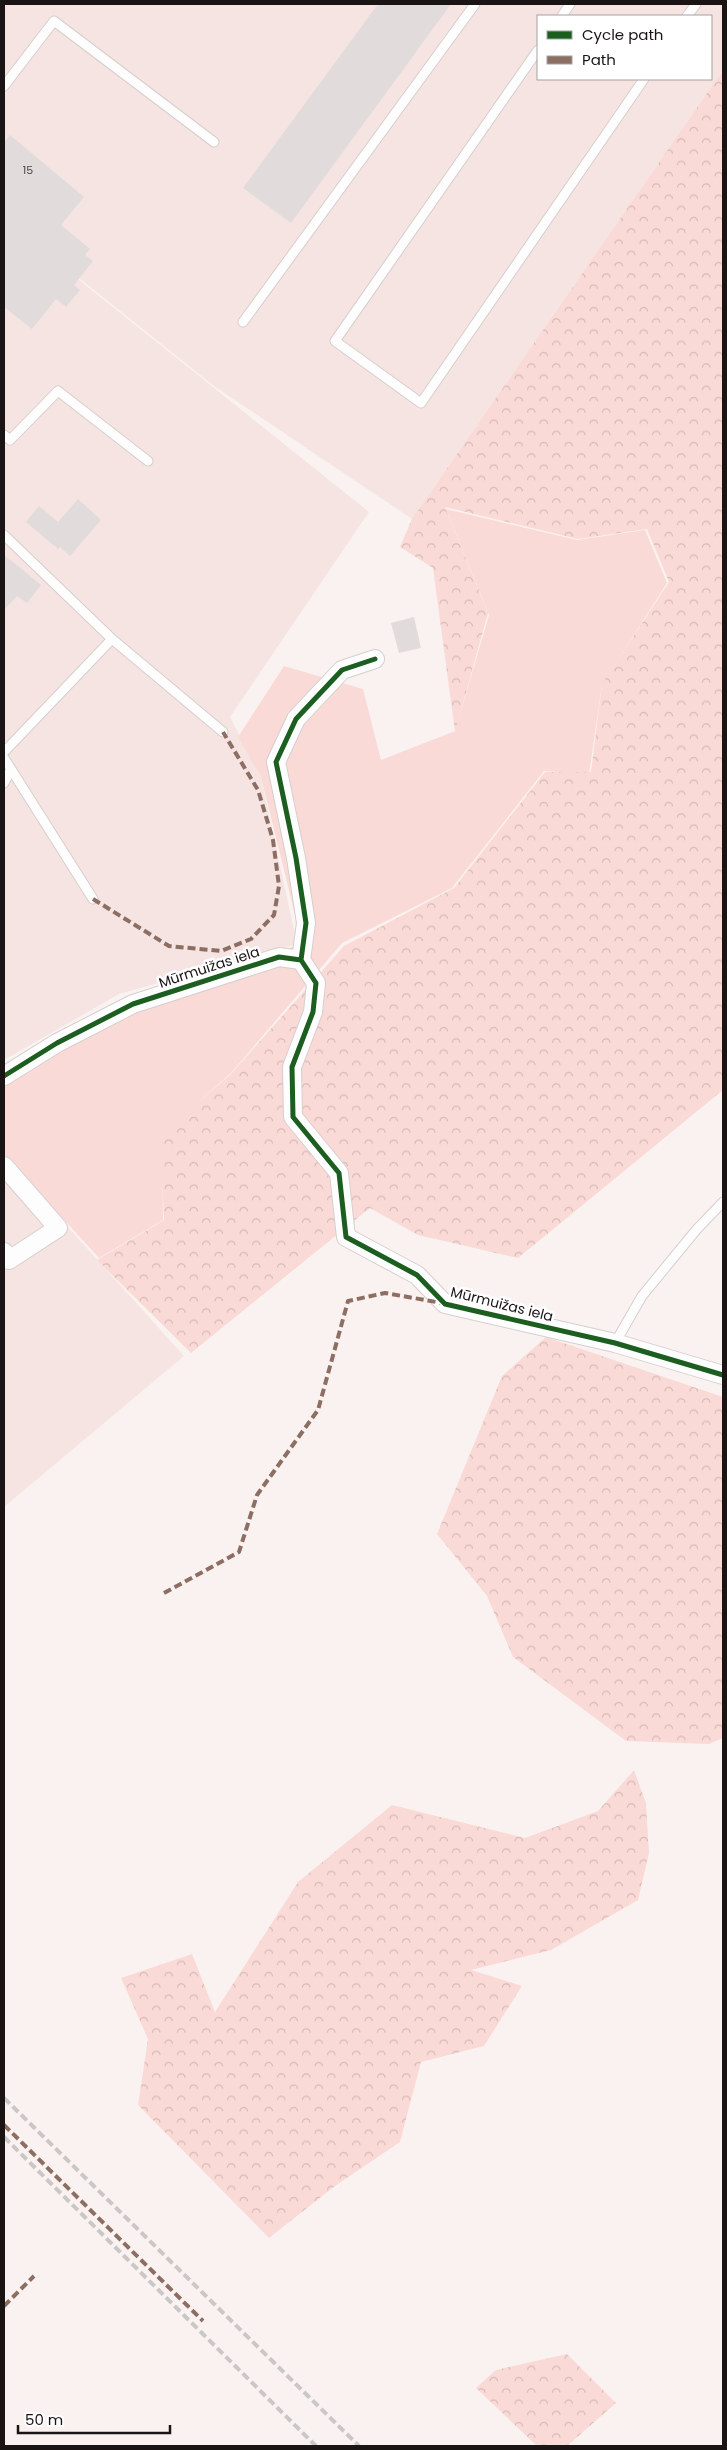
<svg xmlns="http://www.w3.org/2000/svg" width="727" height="2450" viewBox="0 0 727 2450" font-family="Poppins,sans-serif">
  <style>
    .built { fill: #f5e4e2; fill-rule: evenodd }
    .grass { fill: #fadad6 }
    .forest { fill: url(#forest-crowns) }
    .building { fill: #e2dbdb }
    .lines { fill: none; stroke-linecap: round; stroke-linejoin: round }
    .service-casing { stroke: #d5cfce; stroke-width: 11 }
    .minor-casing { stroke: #d5cfce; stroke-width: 20 }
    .service { stroke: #fefdfd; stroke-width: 9 }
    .minor { stroke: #fefdfd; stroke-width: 18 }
    .rail { stroke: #cac8c7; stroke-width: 4; stroke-dasharray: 8 4; stroke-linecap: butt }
    .quiet { stroke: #8d6e63; stroke-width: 4; stroke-dasharray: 8 4; stroke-linecap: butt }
    .cycleway-casing { stroke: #fff; stroke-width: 8 }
    .cycleway { stroke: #1b5e20; stroke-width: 5 }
    .labels { text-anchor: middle; stroke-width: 5; stroke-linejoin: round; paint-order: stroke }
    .number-label { font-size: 11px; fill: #4e4848 }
    .street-label { font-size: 14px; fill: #1a1414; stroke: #fff }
  </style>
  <defs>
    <pattern id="forest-crowns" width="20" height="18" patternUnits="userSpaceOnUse" patternTransform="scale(1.25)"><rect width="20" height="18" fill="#fadad6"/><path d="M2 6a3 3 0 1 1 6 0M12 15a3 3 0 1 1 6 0" fill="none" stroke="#d6bab7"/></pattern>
  </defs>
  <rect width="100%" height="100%" fill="#faf2f1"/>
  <path class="built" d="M4 4H723V70L412 519 214 386 4 218ZM538 16H711V79H538Z
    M4 220 369 512 230 717 261 778 297 944 119 994 4 1060Z
    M4 1156 184 1356 4 1507Z"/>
  <path class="grass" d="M446 509 577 540 645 530 667 583 602 685 589 774 544 771 452 888 342 943 231 1073 162 1134 163 1220 99 1258 4 1154V1081L122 1012 302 943 261 777 238 737 284 666 363 689 381 760 455 731 489 615Z"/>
  <path class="forest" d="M723 70V1090L518 1258 418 1235 370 1208 191 1353 97 1260 164 1220 160 1134 230 1075 344 946 454 888 545 772H591L602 684 669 582 647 529 578 539 445 507 488 613 455 732 433 568 400 547 412 519Z
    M546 1337 723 1397V1738L709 1744 626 1741 513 1657 487 1596 437 1534 502 1376Z
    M634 1770 646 1803 649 1853 638 1900 551 1950 471 1970 522 1986 484 2046 421 2062 400 2142 335 2186 269 2238 138 2105 148 2039 121 1978 192 1954 215 2012 298 1882 392 1805 525 1838 598 1811Z
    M567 2354 616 2403 567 2446H537L476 2388 496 2370Z"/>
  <path class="building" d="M378 4H451L291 223 243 188Z
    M10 135 84 197 61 225 90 249 85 255 93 261 74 285 80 290 66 307 56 299 32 329 4 307V143Z
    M78 499 101 520 70 556 60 547 58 549 26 522 39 506 58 522Z
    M4 555 41 585 27 603 17 596 4 610Z
    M414 617 421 648 399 653 391 623Z"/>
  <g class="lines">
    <defs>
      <path id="service" d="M562 16 570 4
        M687 16 696 4
        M538 50 335 341 421 403 644 79
        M4 86 54 21 214 142
        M243 322 475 4
        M4 435 10 440 58 391 148 461
        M4 535 112 639 223 732
        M4 752 112 639
        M4 758 93 899
        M4 783 11 769
        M615 1343 642 1296 697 1229 723 1202"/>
      <path id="minor" d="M301 960 306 923 296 858 276 762 296 719 342 670 375 659
        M4 1076 57 1043 133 1004 279 957 301 960 316 983 313 1012 292 1067 293 1117 339 1173 346 1237 417 1275 445 1304 615 1343 723 1375
        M4 1166 58 1228 9 1260 4 1252"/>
    </defs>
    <use href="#service" class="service-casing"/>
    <use href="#minor" class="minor-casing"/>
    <use href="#service" class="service"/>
    <use href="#minor" class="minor"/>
    <path class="rail" d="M4 2098 359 2446
      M4 2137 316 2446"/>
    <path class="quiet" d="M93 899 169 946 221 951 251 939 274 915 279 886 273 840 258 790 223 732
      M164 1593 239 1552 257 1495 318 1410 348 1301 385 1293 442 1303
      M4 2125 203 2321
      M4 2306 34 2276"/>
    <defs>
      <path id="cycleway" d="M301 960 306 923 296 858 276 762 296 719 342 670 375 659
        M4 1076 57 1043 133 1004 279 957 301 960 316 983 313 1012 292 1067 293 1117 339 1173 346 1237 417 1275 445 1304 615 1343 723 1375"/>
    </defs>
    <use href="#cycleway" class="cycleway-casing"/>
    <use href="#cycleway" class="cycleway"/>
  </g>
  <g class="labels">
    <g class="number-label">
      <text x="28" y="174">15</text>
    </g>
    <g class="street-label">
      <text transform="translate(209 967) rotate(-18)" y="5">Mūrmuižas iela</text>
      <text transform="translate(502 1304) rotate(14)" y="5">Mūrmuižas iela</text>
    </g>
  </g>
  <rect width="727" height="2450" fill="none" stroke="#1a1414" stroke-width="10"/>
  <rect x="537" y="15" width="175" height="65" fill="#ffffff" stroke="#a3a1a1"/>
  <rect x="547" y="31" width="25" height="8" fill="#1b5e20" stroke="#a3a1a1"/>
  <text x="582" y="40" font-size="15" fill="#1a1414">Cycle path</text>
  <rect x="547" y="56" width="25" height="8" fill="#8d6e63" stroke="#a3a1a1"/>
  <text x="582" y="65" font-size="15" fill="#1a1414">Path</text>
  <path d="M18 2425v8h152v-8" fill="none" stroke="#1a1414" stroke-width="2.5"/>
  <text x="25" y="2425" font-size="15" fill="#1a1414" stroke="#ffffff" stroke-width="4" paint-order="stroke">50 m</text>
</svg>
